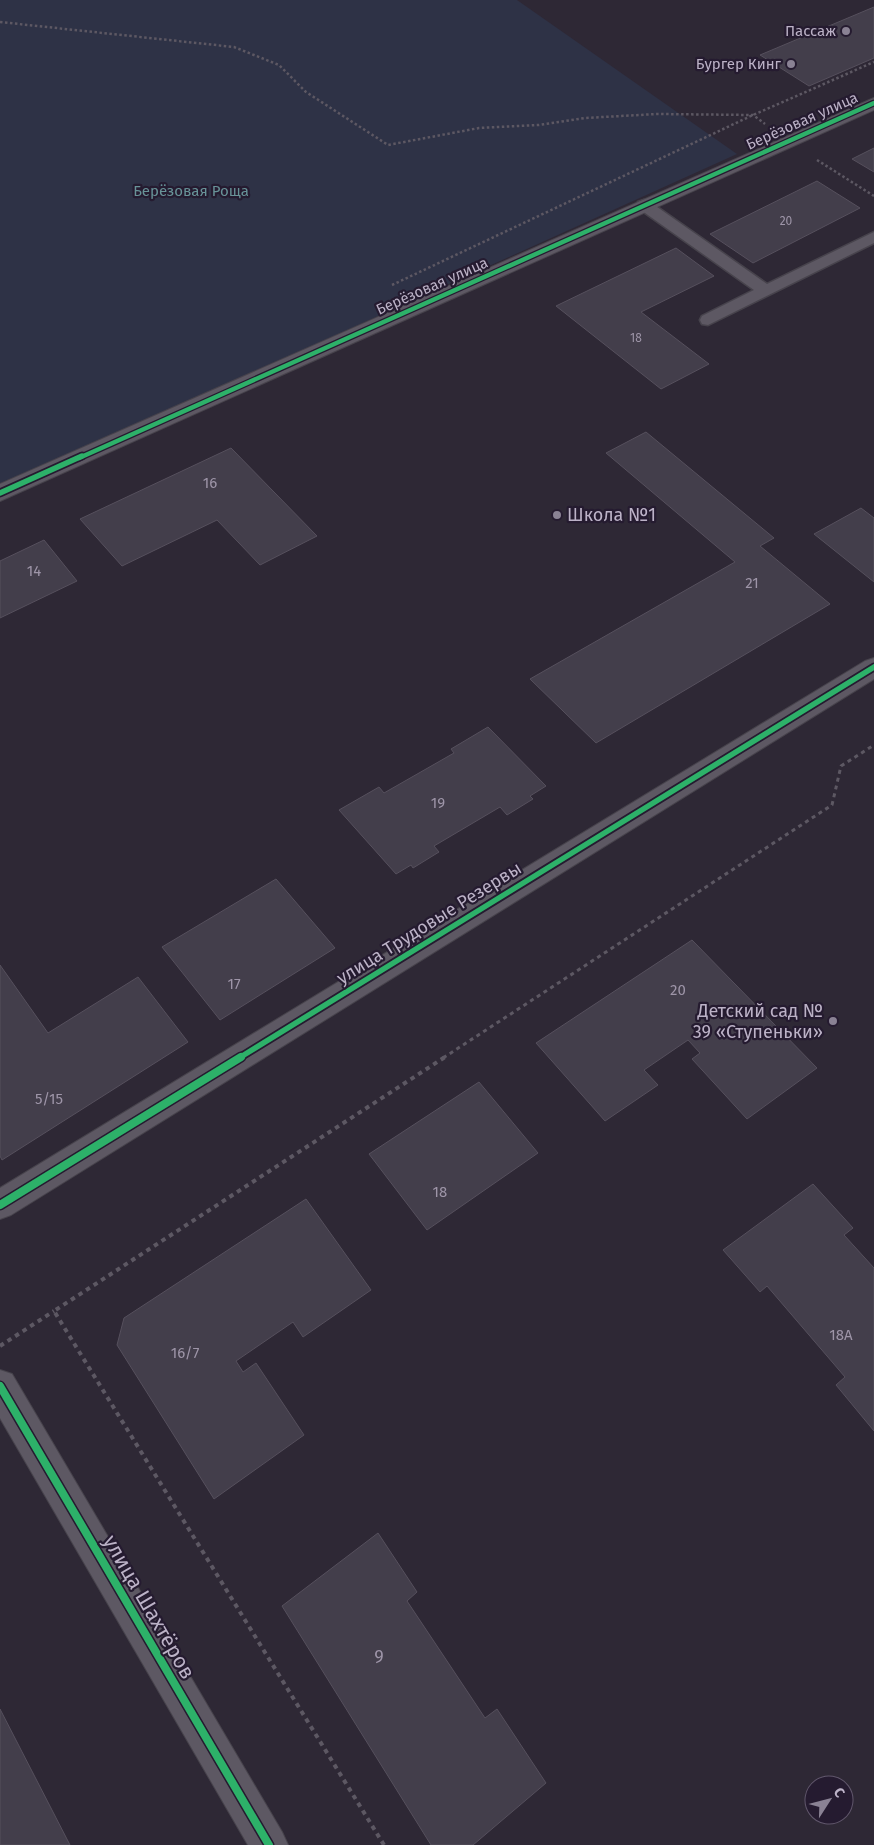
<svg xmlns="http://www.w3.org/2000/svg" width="874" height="1845" viewBox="0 0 874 1845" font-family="'Fira Sans',sans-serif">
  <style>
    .green { fill: #2e3246 }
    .building { fill: #433e4b; stroke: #56505d }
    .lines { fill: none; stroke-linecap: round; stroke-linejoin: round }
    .service-casing { stroke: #47434c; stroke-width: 3 }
    .tertiary-casing { stroke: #47434c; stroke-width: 2 }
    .path-far2 { stroke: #5d5863; stroke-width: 2.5; stroke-dasharray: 2.5 2.5; stroke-linecap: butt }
    .path-far1 { stroke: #5d5863; stroke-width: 3; stroke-dasharray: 4 4; stroke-linecap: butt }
    .path { stroke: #5d5863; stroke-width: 4; stroke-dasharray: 4.5 4.5; stroke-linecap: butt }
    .service { fill: #5d5863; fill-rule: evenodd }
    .tertiary { fill: #5d5863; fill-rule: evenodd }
    .cycleway-far2-casing { stroke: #251b30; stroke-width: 7 }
    .cycleway-far1-casing { stroke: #251b30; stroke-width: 9 }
    .cycleway-casing { stroke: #251b30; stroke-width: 11 }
    .cycleway-far2 { stroke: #2db169; stroke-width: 4.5 }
    .cycleway-far1 { stroke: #2db169; stroke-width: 5.5 }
    .cycleway { stroke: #2db169; stroke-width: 8 }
    .poi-dot { fill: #8a8294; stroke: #251b30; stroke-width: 2 }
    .labels { text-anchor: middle; stroke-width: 4.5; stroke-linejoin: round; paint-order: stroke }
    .far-number-label { font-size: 12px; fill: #9e95a8 }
    .far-poi-label { font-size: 15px; fill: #bcb2c7; stroke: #251b30; text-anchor: end }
    .far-street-label { font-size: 15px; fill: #bcb2c7; stroke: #251b30 }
    .far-park-label { font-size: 15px; fill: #689398; stroke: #251b30 }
    .number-label { font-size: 15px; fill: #9e95a8 }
    .poi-label { font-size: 18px; fill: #bcb2c7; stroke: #251b30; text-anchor: start }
    .street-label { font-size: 18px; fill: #bcb2c7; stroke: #251b30 }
    .near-number-label { font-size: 18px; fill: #9e95a8 }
    .near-street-label { font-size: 21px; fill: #bcb2c7; stroke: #251b30 }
  </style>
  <rect width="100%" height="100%" fill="#2e2835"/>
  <path class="green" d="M0 0H517L737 154 0 487Z"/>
  <path class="building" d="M874 7V58L809 86 760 55Z
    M874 148V172L852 159Z
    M817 181 860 208 753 263 710 234Z
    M676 248 714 276 641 312 709 364 661 389 556 306Z
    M646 432 774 538 760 546 830 604 596 743 530 679 735 562 606 453Z
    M231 448 317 536 260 565 217 520 122 566 80 519Z
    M861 508 874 518V582L814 534Z
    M44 540 77 581 0 618V561Z
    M488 727 546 786 530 796 533 799 507 815 500 807 434 846 439 852 413 868 411 865 396 874 339 810 379 787 384 793 454 753 451 749Z
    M276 879 335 948 220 1020 162 947Z
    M692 940 817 1068 747 1119 692 1059 700 1053 688 1040 644 1070 658 1085 605 1121 536 1043Z
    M0 965 48 1033 138 977 188 1042 2 1160 0 1156Z
    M479 1082 538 1153 427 1230 369 1154Z
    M813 1184 853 1228 844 1235 874 1268V1431L836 1385 845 1377 767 1286 760 1292 723 1250Z
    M306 1199 371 1290 303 1337 293 1322 236 1361 243 1372 256 1363 304 1435 214 1499 117 1345 124 1318Z
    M378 1533 417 1592 407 1601 485 1718 497 1709 546 1783 473 1845H431L282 1606Z
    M0 1709 70 1845H0Z"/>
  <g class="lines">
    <defs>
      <path id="service" d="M644 200 650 202 767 284 874 232V243L708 325 702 324 700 320 702 316 754 290 638 208 636 205 638 202Z"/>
      <path id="tertiary" d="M874 98V110L0 501V484Z
        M874 658V679L11 1215 0 1219V1188L865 661Z
        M0 1370 12 1374 282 1832 288 1845H248L0 1418Z"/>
    </defs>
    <use href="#service" class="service-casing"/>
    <use href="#tertiary" class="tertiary-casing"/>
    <path class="path-far2" d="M0 22 234 47 279 65 306 92 388 145 479 128 539 125 585 118 657 114 753 115 765 124
      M817 160 874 196
      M392 285 753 115 874 62"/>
    <path class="path-far1" d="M443 1058 832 805 841 766 874 745"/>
    <path class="path" d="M0 1346 54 1311
      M384 1845 54 1311 445 1057"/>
    <use href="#service" class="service"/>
    <use href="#tertiary" class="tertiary"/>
    <defs>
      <path id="cycleway-far2" d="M79 458 874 103"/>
      <path id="cycleway-far1" d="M0 493 82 456
        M239 1058 874 667"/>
      <path id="cycleway" d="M0 1205 241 1057
        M0 1386 269 1845"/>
    </defs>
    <use href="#cycleway-far2" class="cycleway-far2-casing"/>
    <use href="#cycleway-far1" class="cycleway-far1-casing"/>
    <use href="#cycleway" class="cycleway-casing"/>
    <use href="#cycleway-far2" class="cycleway-far2"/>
    <use href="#cycleway-far1" class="cycleway-far1"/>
    <use href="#cycleway" class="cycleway"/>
  </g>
  <g class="poi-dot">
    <circle cx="846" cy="31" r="5"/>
    <circle cx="791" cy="64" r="5"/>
    <circle cx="557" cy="515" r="5"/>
    <circle cx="833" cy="1021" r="5"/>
  </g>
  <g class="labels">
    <g class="far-number-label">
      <text x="786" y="225">20</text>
      <text x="636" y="342">18</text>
    </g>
    <g class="far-poi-label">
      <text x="836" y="36">Пассаж</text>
      <text x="781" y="69">Бургер Кинг</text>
    </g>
    <g class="far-street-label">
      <text transform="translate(802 121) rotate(-24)" y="5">Берёзовая улица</text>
      <text transform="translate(432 286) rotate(-24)" y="5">Берёзовая улица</text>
    </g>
    <g class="far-park-label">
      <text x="191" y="196">Берёзовая Роща</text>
    </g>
    <g class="number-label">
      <text x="210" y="488">16</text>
      <text x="34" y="576">14</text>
      <text x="752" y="588">21</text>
      <text x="438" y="808">19</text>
      <text x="234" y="989">17</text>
      <text x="678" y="995">20</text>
      <text x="49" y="1104">5/15</text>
      <text x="440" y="1197">18</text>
      <text x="841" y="1340">18А</text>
      <text x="185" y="1358">16/7</text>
    </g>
    <g class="poi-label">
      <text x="567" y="521">Школа №1</text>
      <text x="823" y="1017" text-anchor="end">Детский сад №<tspan x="823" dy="21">39 «Ступеньки»</tspan></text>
    </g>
    <g class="street-label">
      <text transform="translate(429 923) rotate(-32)" y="6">улица Трудовые Резервы</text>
    </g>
    <g class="near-number-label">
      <text x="379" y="1663">9</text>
    </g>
    <g class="near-street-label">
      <text transform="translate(149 1607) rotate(60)" y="7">улица Шахтёров</text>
    </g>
  </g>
  <g transform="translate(829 1800) rotate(54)"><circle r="24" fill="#251b30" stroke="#61576c"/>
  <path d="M0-4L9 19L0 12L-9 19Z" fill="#8a8294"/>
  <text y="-8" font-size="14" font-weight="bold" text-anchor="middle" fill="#bcb2c7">С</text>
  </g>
</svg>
